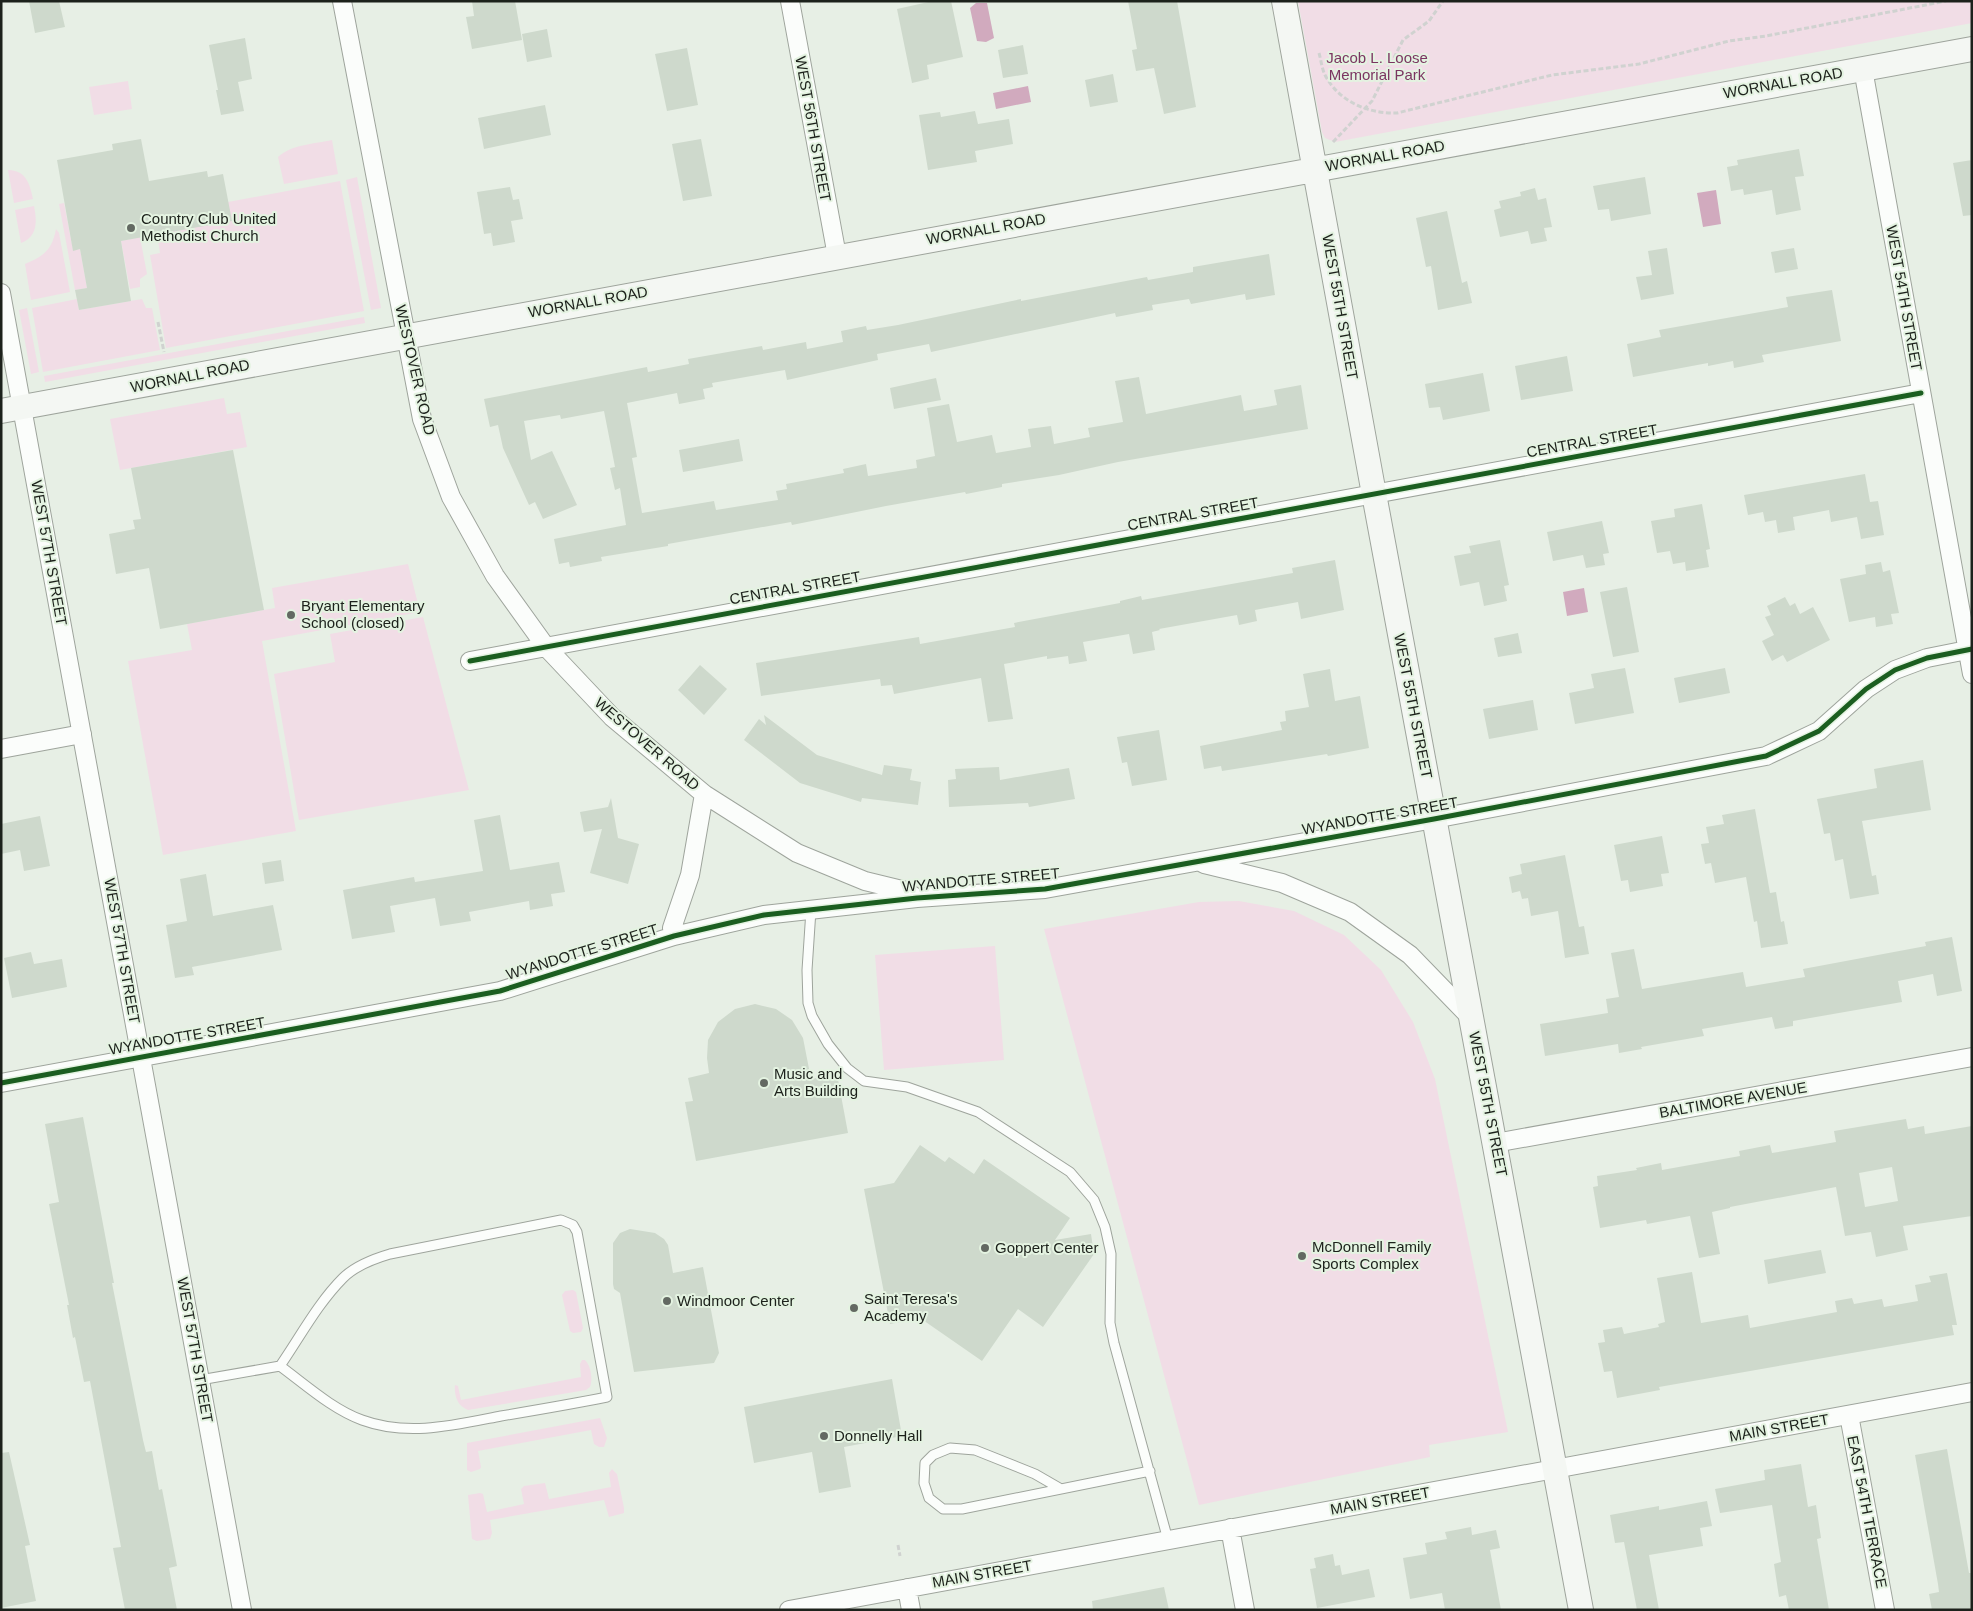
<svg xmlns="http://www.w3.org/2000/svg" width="1973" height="1611" viewBox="0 0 1973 1611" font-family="Helvetica,sans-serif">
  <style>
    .green { fill: #f1dde6 }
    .water { fill: #d1aabe }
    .building { fill: #ced9cc; fill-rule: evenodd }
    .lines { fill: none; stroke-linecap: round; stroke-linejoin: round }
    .service-casing { stroke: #9ea49c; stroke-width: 11 }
    .minor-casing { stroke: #9ea49c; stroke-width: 20 }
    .secondary-casing { stroke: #9ea49c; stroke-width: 26 }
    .path { stroke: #d0d2d0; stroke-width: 3; stroke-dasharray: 5 2.5; stroke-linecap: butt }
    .service { stroke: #fbfdfb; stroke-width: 9 }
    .minor { stroke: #fbfdfb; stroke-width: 18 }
    .secondary { stroke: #f4f7f3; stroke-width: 24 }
    .cycleway-casing { stroke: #e4f3e1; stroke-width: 8 }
    .cycleway { stroke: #1b5e20; stroke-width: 5 }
    .poi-dot { fill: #636962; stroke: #e4f3e1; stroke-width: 2 }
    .labels { text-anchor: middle; stroke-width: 4; stroke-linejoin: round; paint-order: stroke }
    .park-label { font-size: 15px; fill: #7b3561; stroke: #e4f3e1 }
    .street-label { font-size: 15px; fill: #1c211b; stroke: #e4f3e1 }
    .poi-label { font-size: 15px; fill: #1c211b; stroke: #e4f3e1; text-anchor: start }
  </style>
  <rect width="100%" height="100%" fill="#e7efe5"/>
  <path class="green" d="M1298 1H1972V23L1335 142 1325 138 1322 132Z
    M128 81 132 109 94 115 89 87Z
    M332 140 338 174 284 184 278 157C292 144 315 144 332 140Z
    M8 170C26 170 30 184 33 199L14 203Z
    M357 177 381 308 371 310 346 180Z
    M340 181 364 311 166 348 150 255 160 253 157 234 228 202Z
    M64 203 73 250 80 249 87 288 75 290 59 204Z
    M34 206C37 221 38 237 21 243L15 210Z
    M56 229 59 233 70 292 31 300 25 264C44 256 52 250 56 229Z
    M140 237 147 274 140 279V287L130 289 121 241Z
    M77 299 79 310 142 299 146 308H152L160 350 43 372 32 308Z
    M27 308 39 372 31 374 19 310Z
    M364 317 365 323 45 382 44 376Z
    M224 398 227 414 240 412 247 447 120 470 110 419Z
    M408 564 420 612 262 641 296 831 163 855 128 661 192 650 187 624 275 608 272 588Z
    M423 617 469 790 299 820 274 674 335 662 330 634Z
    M1239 901 1294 911 1344 935 1381 970 1413 1022 1435 1079 1508 1432 1429 1445 1430 1457 1199 1505 1044 929 1199 902Z
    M995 946 1004 1060 884 1070 875 955Z
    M573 1290 576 1292 583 1328 581 1332 573 1333 570 1331 562 1295 565 1291Z
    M582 1360H585C591 1366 593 1379 590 1387L586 1390 468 1410C457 1406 454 1395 455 1385L458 1386 461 1400 581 1377 580 1364Z
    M600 1418 607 1438 604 1447H599L594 1444 591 1430 478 1451 481 1467 480 1469 471 1472 467 1470V1443Z
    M612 1469 617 1474 624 1508V1513L609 1517 604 1500 490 1520 492 1533 490 1539 477 1541 472 1539 468 1495 480 1493 483 1494 487 1512 524 1504 521 1489 524 1486 545 1483 549 1499 611 1487 609 1473Z"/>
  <path class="water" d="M976 3H987L994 38 986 42 977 41 970 8Z
    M1028 86 1031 102 996 109 993 93Z
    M1716 190 1721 224 1703 227 1697 193Z
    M1584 588 1588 612 1567 616 1563 592Z"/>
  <path class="building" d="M29 1H59L65 27 35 33Z
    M472 1H515L522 40 472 49 466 17 474 16Z
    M933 1H951L963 57 927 65 929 79 912 83 897 9Z
    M1128 1H1177L1196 107 1164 114 1154 68 1136 71 1132 50 1137 49Z
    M547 29 552 57 527 62 522 34Z
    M245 38 252 79 238 82 244 111 221 115 216 90H218L209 45Z
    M1023 45 1028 74 1003 78 998 50Z
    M687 48 698 105 667 111 655 54Z
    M1113 74 1118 102 1090 107 1085 80Z
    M545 105 551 135 484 149 478 118Z
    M975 111 978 124 1009 119 1013 144 975 151 977 162 928 170 919 115 940 112 941 117Z
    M141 139 149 181 207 171 208 177 223 174 232 221 121 241 131 301 79 310 75 290 87 288 80 249 73 251 57 160 113 150 112 144Z
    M701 139 712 196 683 201 672 144Z
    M1799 149 1804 176 1795 177 1801 210 1776 215 1772 190 1744 195 1743 189 1731 191 1727 167 1738 165 1737 160Z
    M1972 160V215L1963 216 1953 163Z
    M1645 177 1651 214 1611 221 1609 209 1598 210 1593 186Z
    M510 187 513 200 519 199 523 219 511 221 515 242 493 246 491 233 484 234 477 192Z
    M1535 188 1538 200 1546 198 1552 227 1544 228 1547 241 1531 244 1528 231 1500 237 1494 210 1501 208 1499 201 1521 196 1520 192Z
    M1447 211 1462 283 1467 281 1472 303 1438 310 1431 266 1426 267 1416 218Z
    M1667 248 1674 294 1641 300 1636 277 1652 275 1648 251Z
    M1794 248 1798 269 1775 273 1771 252Z
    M1269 254 1275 295 1246 300 1245 294 1191 304 1189 299 1152 305 1153 310 1116 317 1115 313 931 352 929 344 877 354 878 360 787 380 785 370 712 383 713 387 703 389 705 399 679 404 677 393 627 403 637 457 632 458 642 513 714 501 716 510 778 500 776 491 787 489 786 484 844 473 843 469 866 464 868 476 917 468 916 460 935 456 927 408 949 404 957 442 992 435 996 453 1031 447 1028 429 1051 426 1054 444 1090 437 1088 428 1123 422 1115 381 1139 377 1146 414 1241 395 1244 411 1277 405 1274 390 1301 385 1308 429 1118 462 1059 475 1002 484V487L966 494 965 492 886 506 792 525 791 522 668 544V546L601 557 602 561 570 567 569 562 559 564 554 539 626 525 620 488 615 490 610 468 615 467 604 411 561 419 560 415 524 421 531 460 552 451 577 505 543 519 535 502 529 505 503 448 498 425 490 427 484 399 647 367 648 372 689 364 688 359 762 346 763 350 806 342 807 349 843 342 841 331 866 326 867 330 898 325 1021 299V301L1147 277 1148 280 1193 272V267Z
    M1832 290 1841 341 1762 355 1764 362 1734 368 1733 361 1708 366V363L1633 377 1627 344 1661 337 1659 330 1788 307 1786 297Z
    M1567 356 1573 391 1521 400 1515 366Z
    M1483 373 1490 411 1443 420 1440 407 1429 408 1425 384Z
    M936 378 941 400 894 409 890 388Z
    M739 439 743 461 683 472 679 450Z
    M233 450 264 610 160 629 149 568 116 574 109 534 135 529 133 520 141 519 131 468Z
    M1865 474 1870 502 1878 501 1884 535 1861 539 1857 517 1831 522 1829 510 1793 517 1795 530 1778 533 1776 520 1765 522 1763 512 1748 515 1744 495Z
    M1702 504 1710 549 1706 550 1709 567 1686 571 1685 562 1673 564 1670 551 1657 553 1651 521 1675 517 1674 509Z
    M1602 521 1609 553 1603 554 1605 565 1586 568 1583 555 1553 561 1547 532Z
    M1500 540 1509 585 1504 586 1507 601 1484 606 1479 582 1460 586 1454 556 1471 553 1469 546Z
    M1335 560 1344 610 1301 619 1298 602 1255 610 1257 621 1239 625 1237 615 1159 629 1160 630 1152 632 1155 650 1133 654 1129 634 1083 642 1087 661 1069 664 1068 656 1047 659V656L1004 664 1013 719 988 722 981 678 894 694 892 685 881 686 880 679 761 696 756 663 919 637 920 644 1015 627 1014 623 1120 603V601L1141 596 1142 600 1293 573 1292 568Z
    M1881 562 1883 572 1890 570 1899 613 1891 614 1893 624 1876 627 1875 617 1849 622 1840 579 1866 574 1865 565Z
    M1627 587 1639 652 1613 657 1600 592Z
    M1785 597 1790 606 1795 603 1800 614 1813 607 1830 640 1787 662 1783 655 1772 661 1762 641 1774 635 1765 617 1771 615 1767 606Z
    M1518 633 1522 653 1498 657 1494 638Z
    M700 665 727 689 704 715 678 690Z
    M1625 668 1634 713 1575 724 1569 693 1594 688 1591 674Z
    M1725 668 1730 693 1679 703 1674 678Z
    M1330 669 1335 701 1360 696 1369 748 1328 756 1327 754 1222 771 1221 766 1204 769 1200 746 1282 730 1280 722 1286 721 1285 711 1309 707 1303 674Z
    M1533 700 1538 730 1489 739 1483 709Z
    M764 715 817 755 882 775 884 765 912 769 910 780 921 782 918 805 862 798 861 802 800 783 744 740 759 719 766 725Z
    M1159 730 1167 780 1132 786 1127 762 1122 763 1117 737Z
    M1923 760 1931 810 1862 821 1872 876 1876 875 1879 894 1850 899 1843 859 1835 861 1830 833 1824 834 1817 799 1877 788 1874 769Z
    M999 767 1000 780 1069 768 1075 799 1029 807 1028 803 949 807 948 780 956 779 955 769Z
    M611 798 618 838 639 844 628 884 590 873 602 829 584 832 580 812 608 807Z
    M1755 809 1770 893 1776 892 1781 922 1784 921 1788 944 1761 948 1757 921 1754 922 1746 877 1715 883 1711 863 1705 864 1701 844 1709 843 1706 827 1724 824 1722 815Z
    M500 815 510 870 559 862 565 892 551 894 553 906 530 910 529 901 469 912 471 921 440 926 435 898 390 906 395 932 352 939 343 890 414 877 415 882 483 871 474 820Z
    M40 816 50 866 24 871 20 850 1 854V824Z
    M1662 836 1669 873 1661 874 1663 886 1630 892 1628 880 1621 881 1614 845Z
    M1565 855 1579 927 1584 926 1589 954 1565 958 1558 911 1531 916 1528 898 1522 899 1520 891 1512 893 1509 877 1522 874 1520 864Z
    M281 860 284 881 265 884 262 863Z
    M206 874 213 916 273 905 282 950 192 967 194 975 175 978 166 925 187 921 180 879Z
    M1952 937 1962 991 1937 996 1933 974 1898 981 1902 1002 1793 1021V1026L1775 1029 1772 1017 1702 1029 1704 1036 1641 1047 1642 1049 1619 1053 1618 1044 1545 1056 1540 1024 1608 1013 1606 999 1619 997 1611 953 1634 949 1642 989 1743 972 1746 987 1805 977 1803 969 1926 946 1925 942Z
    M31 952 34 964 62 959 67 987 12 998 4 958Z
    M755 1004 776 1009 792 1020 803 1038 811 1079 837 1074 848 1133 696 1161 685 1102 693 1101 688 1078 709 1073 707 1058 708 1040 718 1022 735 1009Z
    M83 1117 114 1283H112L143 1440 146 1452 152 1451 159 1490 162 1489 177 1566 169 1568 177 1610H125L113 1548 121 1547 90 1381 84 1382 75 1337 73 1338 67 1305H69L49 1204 59 1202 45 1124Z
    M1906 1119 1908 1129 1924 1126 1925 1134 1972 1126V1216L1903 1226 1908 1250 1876 1257 1871 1232 1845 1236 1836 1187 1730 1207V1208L1712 1212 1720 1254 1699 1258 1690 1216 1647 1224 1646 1220 1600 1228 1593 1187 1598 1186 1597 1176 1637 1170 1636 1168 1661 1163 1662 1170 1740 1156 1739 1151 1770 1145 1772 1153 1836 1142 1834 1131ZM1892 1167 1898 1201 1865 1207 1859 1173Z
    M920 1145 945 1162 949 1157 974 1174 984 1159 1070 1218 1055 1240 1091 1234 1094 1254 1043 1327 1018 1309 982 1361 920 1318 890 1324 864 1189 894 1183Z
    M630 1229 655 1233 664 1239 668 1245 673 1273 703 1267 719 1353 714 1363 634 1372 620 1293 614 1289 613 1284V1243L620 1233Z
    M1821 1250 1826 1273 1768 1284 1764 1260Z
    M1692 1272 1701 1323 1748 1315 1750 1328 1837 1312 1835 1301 1852 1298 1854 1304 1882 1299 1884 1307 1918 1301 1915 1285 1931 1282 1929 1276 1947 1273 1957 1325H1952L1954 1335 1659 1387 1660 1390 1617 1398 1612 1371 1604 1372 1598 1343 1605 1342 1603 1330 1622 1327 1624 1334 1659 1327 1658 1324 1665 1322 1657 1278Z
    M892 1379 902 1436 844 1447 851 1487 819 1493 812 1452 754 1463 744 1407Z
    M1947 1449 1969 1573H1972V1610H1932L1929 1594 1939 1592 1938 1584 1915 1455Z
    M9 1452 30 1545 25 1546 36 1601 1 1608V1453Z
    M1801 1464 1808 1507 1816 1505 1821 1538 1817 1539 1829 1610H1789L1786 1595 1779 1597 1774 1564 1781 1562 1772 1505 1720 1513 1715 1489 1765 1480 1764 1470Z
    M1707 1501 1712 1526 1700 1528 1703 1546 1649 1555 1659 1610H1637L1624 1542 1615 1543 1610 1515 1659 1506V1510Z
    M1471 1527 1472 1535 1496 1530 1500 1548 1490 1550 1501 1610H1445L1442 1593 1410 1599 1403 1558 1427 1554 1425 1543 1447 1539 1445 1532Z
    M1333 1554 1335 1566 1340 1565 1342 1575 1369 1569 1375 1597 1317 1608 1310 1569 1316 1568 1314 1558Z
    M1164 1587 1169 1610H1093L1092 1601Z"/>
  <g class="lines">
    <defs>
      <path id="service" d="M811 910 807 970 808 1003 812 1016 828 1044 847 1068 864 1081 907 1087 978 1112 1070 1172 1094 1200 1105 1227 1111 1254 1110 1323 1114 1343 1168 1540
        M200 1380 280 1366C306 1385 332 1409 362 1420 408 1437 455 1425 501 1416 537 1410 572 1404 607 1397L577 1232 573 1225 561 1220 390 1254C373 1259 355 1266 343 1278 318 1303 300 1337 280 1366
        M1061 1489 1035 1474 975 1450 950 1448 933 1455 925 1463 924 1483 929 1498 943 1509H962L1150 1471"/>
      <path id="minor" d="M342 1 422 419 451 497 495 576 546 647 612 717 704 794 690 875 672 928 674 936
        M790 1 837 256
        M1863 69 1972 674
        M1 293 242 1610
        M470 661 1921 393
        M1 749 82 734
        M704 794 797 853 865 881 906 891 916 898
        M1204 864 1282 883 1350 912 1410 955 1472 1019
        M1 1083 500 991 674 936 764 915 917 898 1045 889 1434 819 1766 756 1819 731 1866 689 1895 670 1927 658 1972 649
        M1495 1143 1972 1057
        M1849 1415 1885 1610
        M1230 1528 1245 1610
        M907 1588 911 1610
        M789 1610 1972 1392"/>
      <path id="secondary" d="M1284 1 1374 494 1581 1610
        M1 411 1972 49"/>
    </defs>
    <use href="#service" class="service-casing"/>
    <use href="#minor" class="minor-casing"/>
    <use href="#secondary" class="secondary-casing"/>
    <path class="path" d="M1319 53C1321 60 1322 69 1325 75 1339 102 1369 114 1397 113L1552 75 1639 64 1729 41 1766 36 1946 1
      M1333 142 1372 101 1403 40 1429 21 1443 1
      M158 322 164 352
      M898 1545 900 1556"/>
    <use href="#service" class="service"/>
    <use href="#minor" class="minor"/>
    <use href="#secondary" class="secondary"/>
    <defs>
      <path id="cycleway" d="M470 661 1921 393
        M1 1083 500 991 674 936 764 915 917 898 1045 889 1434 819 1766 756 1819 731 1866 689 1895 670 1927 658 1972 649"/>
    </defs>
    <use href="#cycleway" class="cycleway-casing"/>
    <use href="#cycleway" class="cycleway"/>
  </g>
  <g class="poi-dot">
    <circle cx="131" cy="228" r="5"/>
    <circle cx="291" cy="615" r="5"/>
    <circle cx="764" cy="1083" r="5"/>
    <circle cx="985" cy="1248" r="5"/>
    <circle cx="1302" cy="1256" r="5"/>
    <circle cx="667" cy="1301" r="5"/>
    <circle cx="854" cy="1308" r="5"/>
    <circle cx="824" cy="1436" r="5"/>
  </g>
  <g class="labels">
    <g class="park-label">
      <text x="1377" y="63">Jacob L. Loose<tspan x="1377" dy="17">Memorial Park</tspan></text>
    </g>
    <g class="street-label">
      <text transform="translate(1783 83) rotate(-10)" y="5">WORNALL ROAD</text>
      <text transform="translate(813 129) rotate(80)" y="5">WEST 56TH STREET</text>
      <text transform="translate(1385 156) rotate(-10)" y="5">WORNALL ROAD</text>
      <text transform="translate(986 229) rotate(-10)" y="5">WORNALL ROAD</text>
      <text transform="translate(1904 298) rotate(80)" y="5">WEST 54TH STREET</text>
      <text transform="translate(588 302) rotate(-10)" y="5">WORNALL ROAD</text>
      <text transform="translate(1340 307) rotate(80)" y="5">WEST 55TH STREET</text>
      <text transform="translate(415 370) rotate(77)" y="5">WESTOVER ROAD</text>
      <text transform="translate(190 376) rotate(-11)" y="5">WORNALL ROAD</text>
      <text transform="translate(1592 441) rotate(-10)" y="5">CENTRAL STREET</text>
      <text transform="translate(1193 514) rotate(-10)" y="5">CENTRAL STREET</text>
      <text transform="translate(49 553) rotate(80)" y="5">WEST 57TH STREET</text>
      <text transform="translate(795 588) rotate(-10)" y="5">CENTRAL STREET</text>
      <text transform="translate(1413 706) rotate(79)" y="5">WEST 55TH STREET</text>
      <text transform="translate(647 744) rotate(41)" y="5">WESTOVER ROAD</text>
      <text transform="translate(1380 816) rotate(-10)" y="5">WYANDOTTE STREET</text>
      <text transform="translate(981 880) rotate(-5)" y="5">WYANDOTTE STREET</text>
      <text transform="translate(122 951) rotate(80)" y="5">WEST 57TH STREET</text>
      <text transform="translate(582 952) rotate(-17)" y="5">WYANDOTTE STREET</text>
      <text transform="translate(187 1036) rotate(-10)" y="5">WYANDOTTE STREET</text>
      <text transform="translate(1733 1100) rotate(-10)" y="5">BALTIMORE AVENUE</text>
      <text transform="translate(1488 1104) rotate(79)" y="5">WEST 55TH STREET</text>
      <text transform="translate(195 1350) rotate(80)" y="5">WEST 57TH STREET</text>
      <text transform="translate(1779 1428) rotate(-10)" y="5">MAIN STREET</text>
      <text transform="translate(1380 1501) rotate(-10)" y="5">MAIN STREET</text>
      <text transform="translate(1867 1512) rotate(79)" y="5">EAST 54TH TERRACE</text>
      <text transform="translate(982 1574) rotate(-10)" y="5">MAIN STREET</text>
    </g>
    <g class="poi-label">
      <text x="141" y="224">Country Club United<tspan x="141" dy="17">Methodist Church</tspan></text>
      <text x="301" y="611">Bryant Elementary<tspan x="301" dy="17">School (closed)</tspan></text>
      <text x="774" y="1079">Music and<tspan x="774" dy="17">Arts Building</tspan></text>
      <text x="1312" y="1252">McDonnell Family<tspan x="1312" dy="17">Sports Complex</tspan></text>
      <text x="995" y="1253">Goppert Center</text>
      <text x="864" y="1304">Saint Teresa's<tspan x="864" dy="17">Academy</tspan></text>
      <text x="677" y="1306">Windmoor Center</text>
      <text x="834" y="1441">Donnelly Hall</text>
    </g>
  </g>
  <rect width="1973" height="1611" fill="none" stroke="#1c211b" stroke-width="5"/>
</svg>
